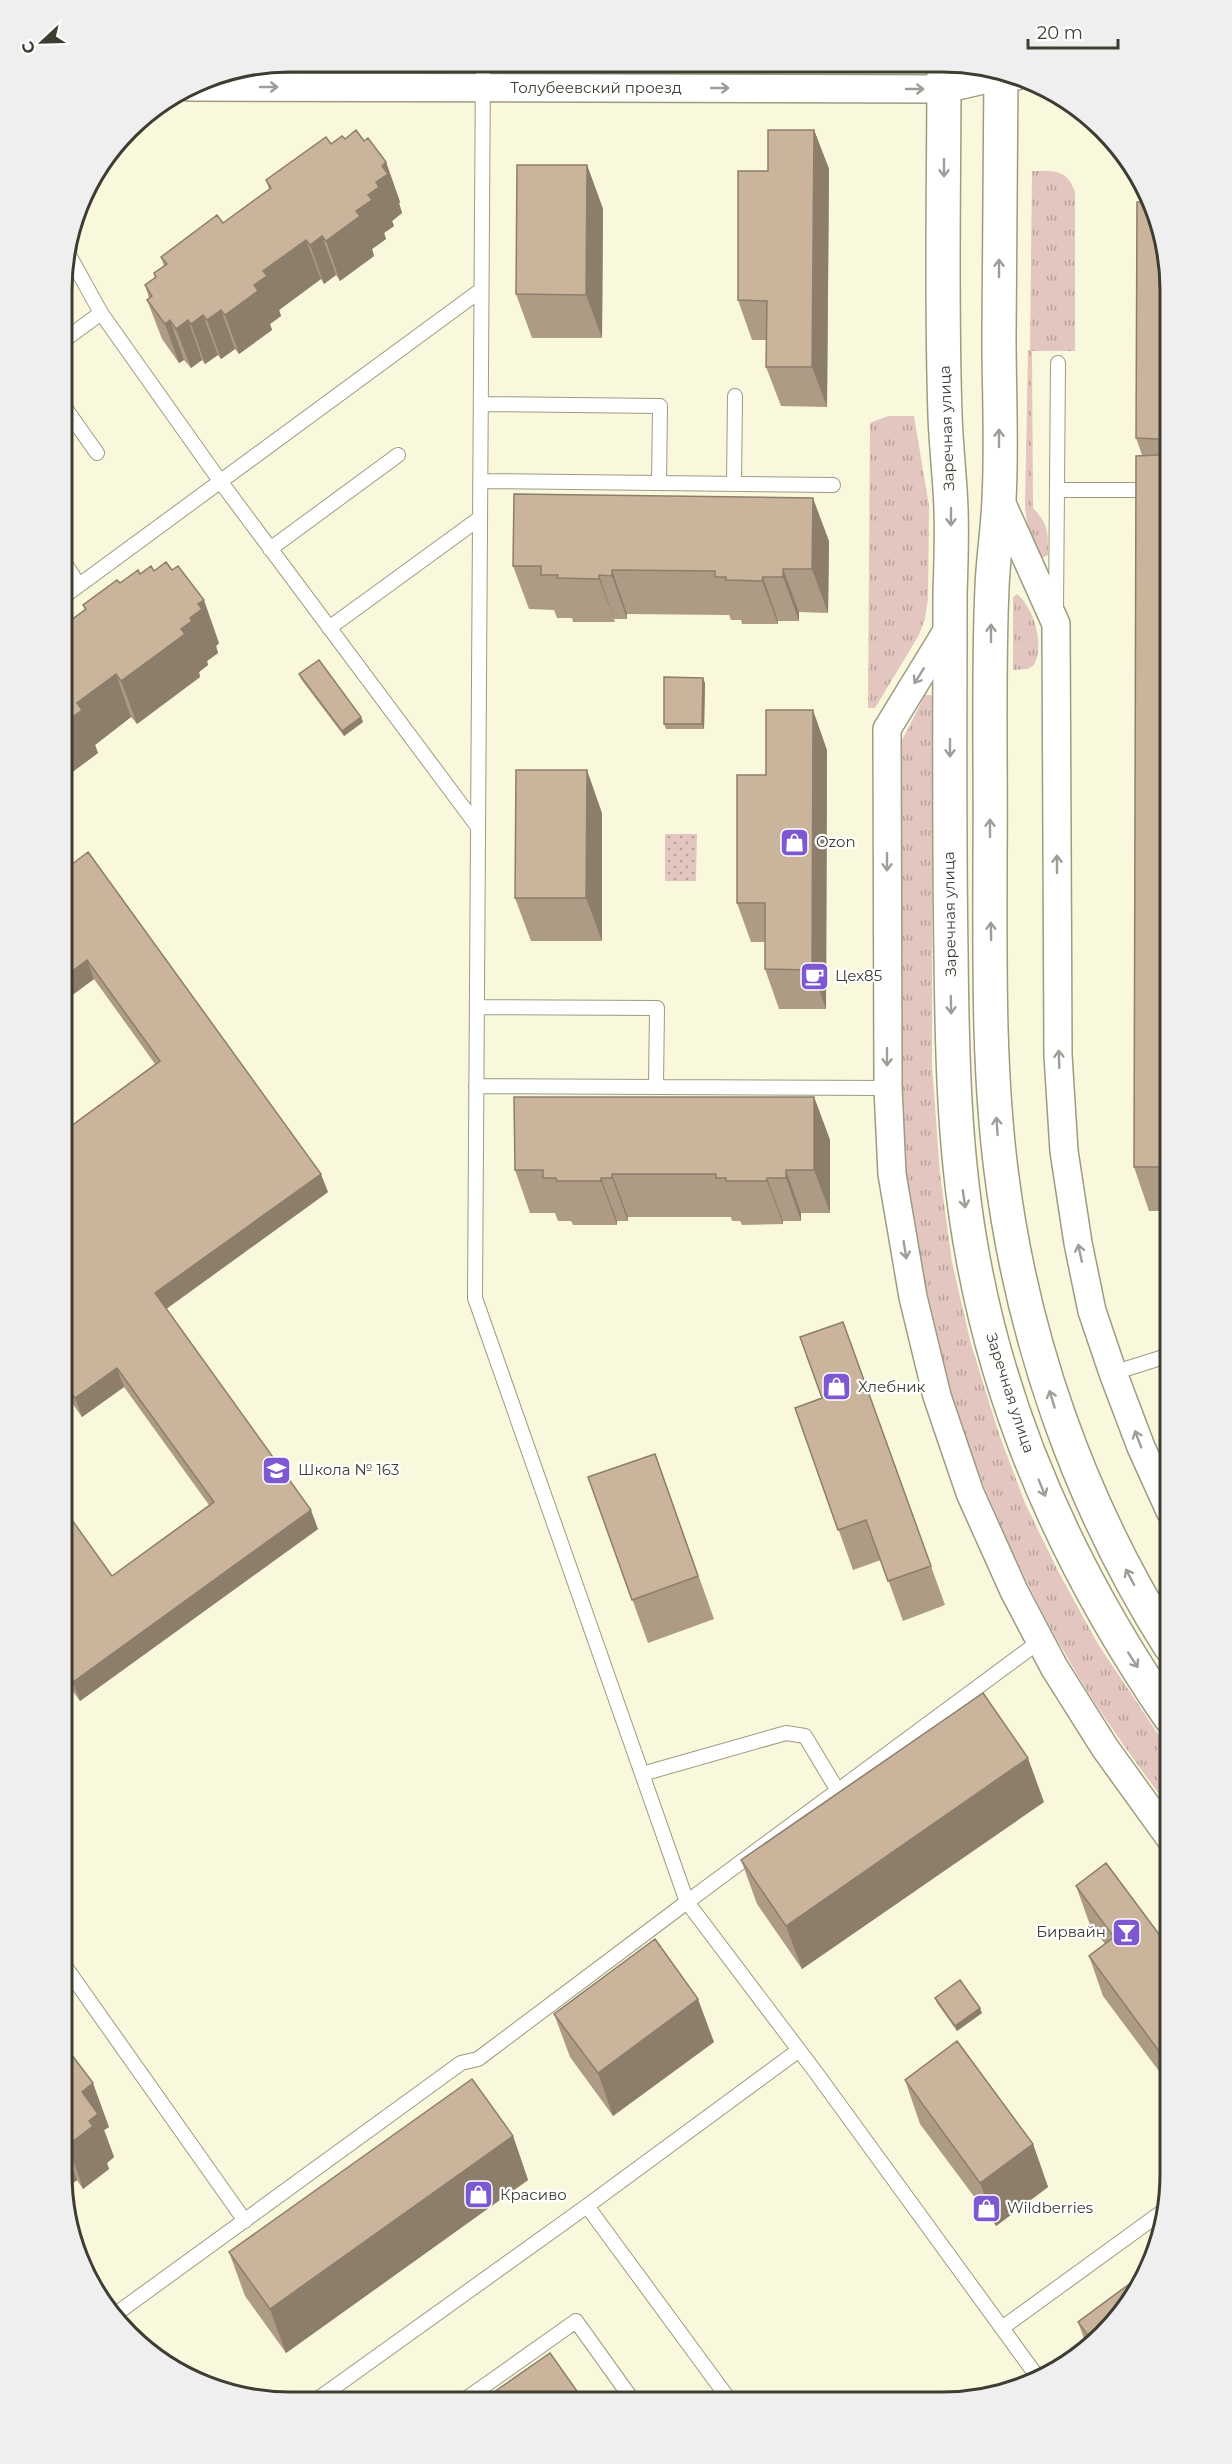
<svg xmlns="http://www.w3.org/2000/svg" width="1232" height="2464" viewBox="0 0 1232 2464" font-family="Montserrat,sans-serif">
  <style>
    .grass { fill: url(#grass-tufts) }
    .park { fill: url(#park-dots) }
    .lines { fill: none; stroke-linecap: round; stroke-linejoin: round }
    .service-casing { stroke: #9d9b81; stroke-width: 16 }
    .minor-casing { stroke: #9d9b81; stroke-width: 30 }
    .tertiary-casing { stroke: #9d9b81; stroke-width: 36 }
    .service { stroke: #fff; stroke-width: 14 }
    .minor { stroke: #fff; stroke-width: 27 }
    .tertiary { stroke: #fff; stroke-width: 33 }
    .wall { fill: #ae9b85 }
    .shaded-wall { fill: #8d7e6c }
    .building { fill: #cab49b; stroke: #8d7e6c; stroke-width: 1.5 }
    .oneway { stroke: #9e9e98 }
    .labels { text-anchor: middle; stroke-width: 4.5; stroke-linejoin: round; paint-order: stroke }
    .street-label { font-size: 15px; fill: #3e3d32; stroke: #fff }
    .poi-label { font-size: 15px; fill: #3e3d32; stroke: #fff; text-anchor: start }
    .rim { fill: none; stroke: #3e3d32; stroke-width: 3 }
  </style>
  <defs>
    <pattern id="grass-tufts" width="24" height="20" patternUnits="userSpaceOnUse" patternTransform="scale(1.5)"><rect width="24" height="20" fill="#e2c6bf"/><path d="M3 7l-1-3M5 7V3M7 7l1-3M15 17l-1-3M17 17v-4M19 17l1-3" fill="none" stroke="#b9a29c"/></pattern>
    <pattern id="park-dots" width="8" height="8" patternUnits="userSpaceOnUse" patternTransform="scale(1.5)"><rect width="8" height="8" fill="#e2c6bf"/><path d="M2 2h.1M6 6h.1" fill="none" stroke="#b9a29c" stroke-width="1.8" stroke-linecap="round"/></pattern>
  </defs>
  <rect width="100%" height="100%" fill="#faf8dc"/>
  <path class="grass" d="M1032 171C1053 171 1067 168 1075 192V351H1032L1033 508C1049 525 1048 532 1048 555L1042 558 1040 556 1028 531 1025 507 1028 350H1030Z
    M888 416H914L929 506 928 599 925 619 919 635 875 708H868L870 423Z
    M1017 594C1034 608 1045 645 1034 665L1028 669 1013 670V597Z
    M925 695H931L933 697 932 1065 940 1174 952 1262 971 1344 999 1434 1025 1503 1058 1571 1098 1644 1170 1752V1809C1134 1760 1097 1710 1067 1657 986 1516 921 1342 906 1179 893 1041 899 901 899 762L901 742Z"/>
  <path class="park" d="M665 834H697L696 881H665Z"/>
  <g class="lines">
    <defs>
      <path id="service" d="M483 63 475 1298 687 1902 1040 1641
        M70 238 69 255 101 313
        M63 341 101 313 220 481 478 827
        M481 404 660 406 659 483
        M63 405 97 453
        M480 481 833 485
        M734 484 735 396
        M1057 490H1170
        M270 549 398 455
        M63 561 79 585
        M63 597 481 290
        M1056 610 1058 363
        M329 628 480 518
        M477 1007 657 1008 656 1086
        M476 1086 888 1088
        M1113 1373 1170 1355
        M642 1774 786 1733 805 1736 838 1791
        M62 1962 245 2221
        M587 2206 799 2050
        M113 2316 461 2063 478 2059 687 1902 817 2074 1039 2379
        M1002 2328 1166 2209
        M315 2401 587 2206 731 2402
        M463 2401 576 2321 634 2402"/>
      <path id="minor" d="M189 87 944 89 1001 76H1017
        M999 497 1056 624 1058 1055 1064 1151 1078 1243 1092 1311 1113 1373 1141 1447 1170 1511
        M950 626 887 729 888 1088 892 1174 913 1297 937 1396 970 1493 1014 1591 1054 1667 1105 1748 1170 1838"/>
      <path id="tertiary" d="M944 66C944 182 941 299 945 415 946 446 950 478 951 509 952 537 951 566 950 594 950 713 949 833 951 952 952 1054 954 1157 973 1258 1003 1424 1075 1579 1170 1717
        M1001 71C1000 160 999 249 999 337 999 391 1002 446 999 499 998 529 993 558 992 588 988 676 991 766 990 855 990 959 988 1066 1001 1170 1022 1339 1079 1502 1170 1646"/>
    </defs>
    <use href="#service" class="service-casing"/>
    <use href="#minor" class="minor-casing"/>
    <use href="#tertiary" class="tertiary-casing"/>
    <use href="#service" class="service"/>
    <use href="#minor" class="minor"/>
    <use href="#tertiary" class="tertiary"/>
  </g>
  <path class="wall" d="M814 130 829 169 827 407 781 406 766 367 767 340H752L738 300 768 171Z
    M345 139 364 141 386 162 400 202 399 203 402 213 392 221 394 226 384 233 386 239 372 249 374 256 340 281 336 275 324 284 321 279 279 310 281 316 270 324 272 330 239 354 235 349 221 359 218 355 205 364 202 360 191 368 184 360 179 363 162 339 147 300 149 298 145 285 155 278 154 273 164 266 161 257 223 223 269 189 266 180 331 144Z
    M587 165 603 209 602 338H532L516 294Z
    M1170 290V1211H1149L1134 1167 1142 455 1136 438Z
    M829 541 828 613 799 612V621H778V624H742L741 620H731L729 615 627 614V619H614L615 622H573L572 618H557L554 610 529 609 513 566Z
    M140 574 219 643 216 646 218 653 207 661 208 665 199 672 200 677 137 724 131 717 95 745 98 753 63 779V626L85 610 83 605 120 583Z
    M299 674 363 722 344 736 301 679Z
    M705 683 704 729H666L664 724Z
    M827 750 826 1009H779L765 969V942H751L737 903 766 775Z
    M602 813V941H531L515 898Z
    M63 871 328 1192 166 1309 318 1529 80 1701 62 1677V1506L112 1576 209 1505 124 1387 82 1417 62 1389 63 1132 155 1064 94 979 63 1002Z
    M814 1097 830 1140V1213H801V1221H783V1224L742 1225 740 1221H732L731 1217H628V1221H617V1225H573L571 1221H558L555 1213H530L515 1170Z
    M843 1322 945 1605 903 1621 881 1560 853 1570 795 1408 822 1398Z
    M655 1454 714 1619 648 1643 588 1477Z
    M1044 1802 802 1969 757 1904 741 1860Z
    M1076 1886 1170 1949V2086L1103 1996 1089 1956 1105 1944 1090 1925Z
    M935 1998 982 2013 957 2031 937 2003Z
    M554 2014 714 2042 613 2116 570 2057Z
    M62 2042 109 2127 104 2130 114 2157 107 2163 109 2169 83 2189 77 2180 71 2185 63 2175H62Z
    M905 2080 1033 2144 1048 2187 996 2226 920 2124Z
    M513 2136 528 2180 286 2353 245 2296 229 2252Z
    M1123 2314 1087 2347 1078 2322Z"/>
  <path class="shaded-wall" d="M814 130 829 169 827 407 812 367Z
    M386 162 400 202 399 203 402 213 392 221 394 226 384 233 386 239 372 249 374 256 340 281 326 241 356 211 368 195 376 182 382 166Z
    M587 165 603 209 602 338 586 295Z
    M322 236 336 275 324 284 310 245Z
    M306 240 321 279 279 310 281 316 270 324 272 330 239 354 225 315 263 271Z
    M221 310 235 349 221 359 207 320Z
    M203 315 218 355 205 364 191 324Z
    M170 320 184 360 179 363 165 324Z
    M188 320 202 360 191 368 176 329Z
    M813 498 829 541 828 613 812 569Z
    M783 569 799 612V621L783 577Z
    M612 570 627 614V619L612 576Z
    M599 575 614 619 615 622 599 579Z
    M763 577 778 621V624L762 581Z
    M204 600 219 643 216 646 218 653 207 661 208 665 199 672 200 677 137 724 121 681 181 629 190 618 198 604Z
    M116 674 131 717 95 745 98 753 63 779V724L77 703Z
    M703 678 705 683 704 729 702 724Z
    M813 710 827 750 826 1009 812 970Z
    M361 717 363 722 344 736 342 731Z
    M587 770 602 813V941L586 898Z
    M87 960 94 979 63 1002V978Z
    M814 1097 830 1140V1213L814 1170Z
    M786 1170 801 1213V1221L786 1178Z
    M321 1174 328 1192 162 1312 155 1293Z
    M612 1174 628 1217V1221L612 1178Z
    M601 1178 617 1221V1225L601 1181Z
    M767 1178 783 1221V1224L767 1181Z
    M117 1368 124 1387 82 1417 75 1398Z
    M311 1510 318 1529 80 1701 73 1682Z
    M1028 1758 1044 1802 802 1969 786 1926Z
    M698 1999 714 2042 613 2116 598 2073Z
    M980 2008 982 2013 957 2031 955 2026Z
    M1170 2053V2075L1164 2058Z
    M93 2083 109 2127 104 2130 114 2157 107 2163 109 2169 83 2189 68 2145 82 2092Z
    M513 2136 528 2180 286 2353 270 2309Z
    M62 2137 77 2180 71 2185 62 2160Z
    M1033 2144 1048 2187 996 2226 980 2183Z"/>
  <path class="building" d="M356 130 364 141 368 138 386 162 382 166 388 174 376 182 379 187 368 195 372 200 356 211 360 216 326 241 322 236 310 245 306 240 263 271 267 276 254 285 258 291 225 315 221 310 207 320 203 315 191 324 188 320 176 329 170 320 165 324 147 300 152 296 145 285 156 277 154 273 167 264 161 257 217 215 223 223 271 188 266 180 326 137 331 144 342 136 345 139Z
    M768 130H814L812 367H766L767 301 738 300V171H768Z
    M517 165H587L586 295 516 294Z
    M1137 202H1151L1158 217 1170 290V1167H1134L1136 456 1158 455 1163 447 1158 439 1136 438Z
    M514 494 813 498 812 569H783V577H763L762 581 726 580V577H715V571L612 570V576L599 575V579L557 578 558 575H541V566H513Z
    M166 562 172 570 178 566 204 600 198 604 202 609 190 618 192 621 181 629 185 634 121 681 116 674 77 703 82 710 63 724V626L86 609 83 605 117 580 120 583 138 570 140 574 151 566 154 571Z
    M319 660 361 717 342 731 299 674Z
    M664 677 703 678 702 724H664Z
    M766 710H813L812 970 765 969V903H737V775H766Z
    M516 770H587L586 898H515Z
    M88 852 321 1174 155 1293 311 1510 73 1682 62 1667V1506L112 1576 214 1502 117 1368 75 1398 62 1380 63 1132 160 1061 87 960 63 978V871Z
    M514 1097H814V1170H786V1178H767V1181H726V1178H716V1174H612V1178H601V1181H557L556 1178H543V1170H515Z
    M843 1322 931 1566 888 1581 866 1520 838 1530 795 1408 822 1398 800 1337Z
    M655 1454 698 1576 632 1600 588 1477Z
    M983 1693 1028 1758 786 1926 741 1860Z
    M1106 1863 1170 1949V2053L1164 2058 1089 1956 1114 1937 1076 1886Z
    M655 1939 698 1999 598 2073 554 2014Z
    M960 1980 980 2008 955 2026 935 1998Z
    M957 2041 1033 2144 980 2183 905 2080Z
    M62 2042 93 2083 82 2092 98 2114 89 2121 93 2126 68 2145 62 2137Z
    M472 2079 513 2136 270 2309 229 2252Z
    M1132 2282 1137 2289 1123 2314 1093 2342 1078 2322Z
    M550 2353 584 2401H481Z"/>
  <defs><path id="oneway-shaft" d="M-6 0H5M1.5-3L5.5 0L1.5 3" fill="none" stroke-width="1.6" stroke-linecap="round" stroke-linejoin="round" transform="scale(1.5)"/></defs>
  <g class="oneway">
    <use href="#oneway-shaft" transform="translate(269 87)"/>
    <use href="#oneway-shaft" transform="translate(720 88)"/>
    <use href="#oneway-shaft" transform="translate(915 89)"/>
    <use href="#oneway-shaft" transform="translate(944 168) rotate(90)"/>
    <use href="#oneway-shaft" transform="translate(999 268) rotate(-90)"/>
    <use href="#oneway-shaft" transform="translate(999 438) rotate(-90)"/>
    <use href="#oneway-shaft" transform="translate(951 517) rotate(90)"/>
    <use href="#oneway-shaft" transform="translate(991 633) rotate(-90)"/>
    <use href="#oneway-shaft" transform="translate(919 676) rotate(122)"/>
    <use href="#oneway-shaft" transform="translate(950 748) rotate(90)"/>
    <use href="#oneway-shaft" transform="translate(990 828) rotate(-90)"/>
    <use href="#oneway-shaft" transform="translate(887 862) rotate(90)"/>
    <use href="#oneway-shaft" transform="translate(1057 864) rotate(-90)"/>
    <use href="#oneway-shaft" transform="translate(991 931) rotate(-91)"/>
    <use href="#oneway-shaft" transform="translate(951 1005) rotate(89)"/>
    <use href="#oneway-shaft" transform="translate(887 1057) rotate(90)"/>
    <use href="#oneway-shaft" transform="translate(1059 1059) rotate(-92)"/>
    <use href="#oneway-shaft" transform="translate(997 1126) rotate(-94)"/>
    <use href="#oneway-shaft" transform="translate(964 1199) rotate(82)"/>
    <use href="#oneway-shaft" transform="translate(905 1250) rotate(81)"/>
    <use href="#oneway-shaft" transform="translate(1080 1253) rotate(-102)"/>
    <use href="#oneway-shaft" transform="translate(1052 1399) rotate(-107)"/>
    <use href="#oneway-shaft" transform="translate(1138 1439) rotate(-111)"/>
    <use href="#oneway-shaft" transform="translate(1042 1488) rotate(68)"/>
    <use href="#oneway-shaft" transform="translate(1130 1577) rotate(-118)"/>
    <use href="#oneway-shaft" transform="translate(1133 1660) rotate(57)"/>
  </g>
  <defs>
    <symbol id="shop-square" viewBox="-11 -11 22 22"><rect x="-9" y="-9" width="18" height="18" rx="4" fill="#7d58d2" stroke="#fff"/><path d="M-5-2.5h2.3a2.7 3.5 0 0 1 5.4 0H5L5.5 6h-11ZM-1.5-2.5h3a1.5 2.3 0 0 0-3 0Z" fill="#fff"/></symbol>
    <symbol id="cafe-square" viewBox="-11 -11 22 22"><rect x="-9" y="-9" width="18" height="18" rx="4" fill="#7d58d2" stroke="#fff"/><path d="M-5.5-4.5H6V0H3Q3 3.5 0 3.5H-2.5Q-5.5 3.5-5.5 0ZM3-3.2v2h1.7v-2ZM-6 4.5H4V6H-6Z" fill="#fff"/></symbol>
    <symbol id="school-square" viewBox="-11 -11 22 22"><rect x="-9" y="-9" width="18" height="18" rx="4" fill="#7d58d2" stroke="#fff"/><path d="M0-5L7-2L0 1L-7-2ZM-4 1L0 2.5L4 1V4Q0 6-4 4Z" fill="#fff"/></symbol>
    <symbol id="bar-square" viewBox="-11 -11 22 22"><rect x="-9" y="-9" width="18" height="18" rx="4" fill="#7d58d2" stroke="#fff"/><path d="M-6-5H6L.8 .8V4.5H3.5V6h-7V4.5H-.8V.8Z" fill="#fff"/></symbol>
  </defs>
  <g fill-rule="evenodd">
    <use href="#shop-square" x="778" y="826" width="33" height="33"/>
    <use href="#cafe-square" x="798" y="960" width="33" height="33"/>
    <use href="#shop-square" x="820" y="1370" width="33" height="33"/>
    <use href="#school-square" x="260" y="1454" width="33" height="33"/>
    <use href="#bar-square" x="1110" y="1916" width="33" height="33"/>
    <use href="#shop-square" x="462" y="2178" width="33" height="33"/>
    <use href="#shop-square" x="970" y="2192" width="33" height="33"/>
  </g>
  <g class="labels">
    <g class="street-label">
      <text x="596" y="93">Толубеевский проезд</text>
      <text transform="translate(947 428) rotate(-92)" y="5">Заречная улица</text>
      <text transform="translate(950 914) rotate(-91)" y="5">Заречная улица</text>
      <text transform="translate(1010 1393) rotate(72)" y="5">Заречная улица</text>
    </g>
    <g class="poi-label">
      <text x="816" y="847">Ozon</text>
      <text x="835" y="981">Цех85</text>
      <text x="858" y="1392">Хлебник</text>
      <text x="298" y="1475">Школа № 163</text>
      <text x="1106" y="1937" text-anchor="end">Бирвайн</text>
      <text x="500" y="2200">Красиво</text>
      <text x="1007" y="2213">Wildberries</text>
    </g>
  </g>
  <path d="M0 0H1232V2464H0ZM290 72H942A218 218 0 0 1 1160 290V2174A218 218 0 0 1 942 2392H290A218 218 0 0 1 72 2174V290A218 218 0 0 1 290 72Z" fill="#f0efef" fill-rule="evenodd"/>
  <path class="rim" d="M290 72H942A218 218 0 0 1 1160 290V2174A218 218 0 0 1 942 2392H290A218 218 0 0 1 72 2174V290A218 218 0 0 1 290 72Z"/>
  <g transform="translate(42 42) rotate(248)" stroke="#ffffff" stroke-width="4.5" paint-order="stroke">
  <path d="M0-4.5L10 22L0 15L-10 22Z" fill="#3e3d32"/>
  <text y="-9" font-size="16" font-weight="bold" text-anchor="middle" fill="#3e3d32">С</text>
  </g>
  <path d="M1028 39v9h90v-9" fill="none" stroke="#3e3d32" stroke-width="3"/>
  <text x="1037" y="39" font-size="18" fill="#3e3d32" stroke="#ffffff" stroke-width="4.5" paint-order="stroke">20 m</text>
</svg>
